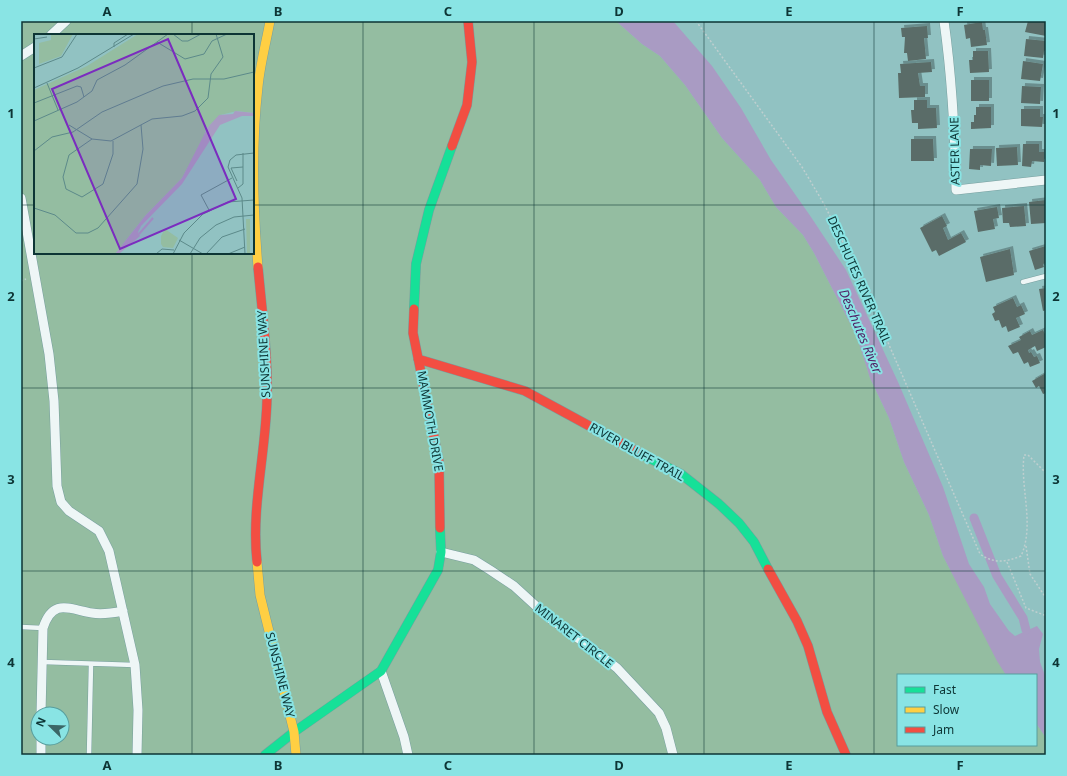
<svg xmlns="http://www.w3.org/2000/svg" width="1067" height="776" viewBox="0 0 1067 776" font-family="'Noto Sans',sans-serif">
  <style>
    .green { fill: #94bda1; fill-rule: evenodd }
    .water { fill: #a99bc3 }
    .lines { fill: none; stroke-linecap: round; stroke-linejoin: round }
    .canal { stroke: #a99bc3; stroke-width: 9 }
    .building { fill: #5a6c67; filter: url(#shadow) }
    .lane-casing { stroke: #779f9f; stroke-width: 5.5 }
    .street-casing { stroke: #779f9f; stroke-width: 10 }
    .fast-casing { stroke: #779f9f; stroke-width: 10 }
    .slow-casing { stroke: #779f9f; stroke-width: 10 }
    .jam-casing { stroke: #779f9f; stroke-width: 10 }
    .path { stroke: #becfcf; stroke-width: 1.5; stroke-dasharray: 2 2; stroke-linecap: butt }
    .lane { stroke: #eef6f6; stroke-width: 4.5 }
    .street { stroke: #eef6f6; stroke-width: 9 }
    .fast { stroke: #16e098; stroke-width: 9 }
    .slow { stroke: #ffcf43; stroke-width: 9 }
    .jam { stroke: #f24e42; stroke-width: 9 }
    .grid { fill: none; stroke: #0d3535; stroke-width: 1; stroke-opacity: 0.55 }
    .labels { text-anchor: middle; stroke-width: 4; stroke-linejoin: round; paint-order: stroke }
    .street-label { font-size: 12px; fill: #0d3535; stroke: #89e4e4 }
    .water-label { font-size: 13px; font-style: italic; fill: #501d63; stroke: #89e4e4 }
    .inset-river { fill: none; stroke: #a99bc3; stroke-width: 2 }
    .inset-road { fill: none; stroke: #5c8a8a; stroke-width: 1 }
    .view { fill: #7b2cbf; fill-opacity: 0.15; stroke: #7b2cbf; stroke-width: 2 }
    .inset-edge { fill: none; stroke: #0d3535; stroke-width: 2 }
    .neatline { fill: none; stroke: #0d3535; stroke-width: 1.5 }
    .grid-label { font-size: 13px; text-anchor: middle; font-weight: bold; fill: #0d3535 }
  </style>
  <defs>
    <filter id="shadow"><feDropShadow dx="3" dy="-3" stdDeviation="0" flood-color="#0004"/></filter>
  </defs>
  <rect width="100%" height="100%" fill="#91c2c2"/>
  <path class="green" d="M21 21H616L642 44 660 56 685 85 722 138 760 180 776 207 803 235 814 253 857 337 870 378 889 418 904 462 929 515 943 556 1006 675H898V745H1036V723L1046 738V755H21ZM35 35H253V253H35ZM38 714H62V738H38Z"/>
  <path class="water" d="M616 21H673L712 66 741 108 771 160 811 217 846 270 898 382 943 487 969 564 984 587 990 604 1009 631 1015 636 1037 626 1043 634 1039 649 1040 662 1046 678V738L1036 723V675H1006L997 661 943 556 929 515 904 462 889 418 870 378 857 337 814 253 803 235 776 207 760 180 722 138 685 85 660 56 642 44Z"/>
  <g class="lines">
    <path class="canal" d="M974 518 997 576 1023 618 1026 630"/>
  </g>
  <path class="building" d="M1028 21H1046V36L1025 32Z
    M982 22 983 30H985L987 45 971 47 970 38 966 39 964 25Z
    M927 26 928 38H924L926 59 908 61 907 53H904L905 37H902L901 28Z
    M1026 39 1046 41V51H1044L1043 58 1024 56Z
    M973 51H988L989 72 970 73 969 60H973Z
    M1023 61 1043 64 1040 81 1021 79Z
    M931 62 932 72 918 73 920 86H925V97L899 98 898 73H901L900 64Z
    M971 80H989V101H971Z
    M1022 86 1041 87 1040 104 1021 103Z
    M914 100H927V108H936L937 128 918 129V123H912L911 110H914Z
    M976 107H991V128L971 129V122H974V115H976Z
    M1021 109H1040V117H1043L1042 127 1021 126Z
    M911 139H933L934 161H911Z
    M1023 144H1039V152H1044V162L1032 161 1031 167 1022 166Z
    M1017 147 1018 165 997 166 996 148Z
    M970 149H992L991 166 980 165V170L969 169Z
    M1046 200V223L1031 224 1029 202Z
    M1024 206 1026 226 1010 227 1009 223H1003L1002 208Z
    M997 207 999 218 993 219 995 229 978 232 974 211Z
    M942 216 947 226 943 228 948 240 961 233 966 242 939 256 936 250 932 252 920 228Z
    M1046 246V263L1043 264 1044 267 1035 270 1029 251Z
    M1010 249 1014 275 986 282 980 257Z
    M1046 288V310L1043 311 1039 289Z
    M1013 298 1017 307 1021 305 1025 314 1016 318 1020 327 1008 332 1006 326 1002 328 999 320 995 321 992 314 995 312 993 307Z
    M1043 330 1046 336V347L1037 351 1035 346 1028 350 1029 353 1031 352 1034 357 1037 356 1040 363 1030 367 1028 362 1024 364 1018 352 1013 354 1008 346 1021 340 1019 337 1030 331 1032 335Z
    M1046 373V393L1043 394 1039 386 1036 388 1032 381Z"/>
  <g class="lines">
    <defs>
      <path id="lane" d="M1023 282 1046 276
        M21 627 43 628
        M43 662 135 665
        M89 755 91 664"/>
      <path id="street" d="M944 21C952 78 955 133 956 190L1046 180
        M51 35 66 21
        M21 56 35 47
        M21 198 49 354 54 401 57 486 61 502 69 511 99 531 109 551 135 665 138 710 137 755
        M441 552 474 560 490 570 514 586 548 617 585 643 617 668 659 713 666 728 673 755
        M381 671 404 737 408 755
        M41 714 43 628C53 598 68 609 92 613 102 615 113 613 123 611
        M41 755V738"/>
      <path id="fast" d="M414 309 416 264 429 210 452 146
        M641 454 681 474 719 504 739 523 754 542 768 569
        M265 755 294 732 381 671 438 570 441 552 440 528"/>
      <path id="slow" d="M258 267C253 207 251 148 258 87 260 65 266 43 270 21
        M257 562 260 595 294 732 296 755"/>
      <path id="jam" d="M452 146 467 105 472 62 468 21
        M414 309 413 333 439 462 440 528
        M418 359 525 391 641 454
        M257 562C251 507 266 453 267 398 268 355 262 311 258 267
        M768 569 797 621 808 646 827 712 846 755"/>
    </defs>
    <use href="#lane" class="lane-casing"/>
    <use href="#street" class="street-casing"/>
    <use href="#fast" class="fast-casing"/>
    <use href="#slow" class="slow-casing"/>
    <use href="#jam" class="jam-casing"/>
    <path class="path" d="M696 21 802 167 824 204 853 262 980 554C994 564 1006 562 1021 556 1035 525 1020 488 1024 455H1028L1046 473
      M21 281 26 279
      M1026 546 1030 574 1046 598
      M1007 562 1026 608 1044 615 1046 606"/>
    <use href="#lane" class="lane"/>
    <use href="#street" class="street"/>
    <use href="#fast" class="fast"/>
    <use href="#slow" class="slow"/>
    <use href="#jam" class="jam"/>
  </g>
  <path class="grid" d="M192 21V35M363 21V755M534 21V755M704 21V755M874 21V755M21 205H35M253 205H1046M192 253V755M21 388H1046M21 571H1046"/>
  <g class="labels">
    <g class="street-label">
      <text transform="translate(955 151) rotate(-91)" y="4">ASTER LANE</text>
      <text transform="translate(859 280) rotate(66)" y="4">DESCHUTES RIVER TRAIL</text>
      <text transform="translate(264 354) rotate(-93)" y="4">SUNSHINE WAY</text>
      <text transform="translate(430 421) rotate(80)" y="4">MAMMOTH DRIVE</text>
      <text transform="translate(637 452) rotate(29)" y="4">RIVER BLUFF TRAIL</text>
      <text transform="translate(574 636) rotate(38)" y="4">MINARET CIRCLE</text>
      <text transform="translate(280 675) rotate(76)" y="4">SUNSHINE WAY</text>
    </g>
    <g class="water-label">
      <text transform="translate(861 331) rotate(67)" y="5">Deschutes River</text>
    </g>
  </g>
  <g transform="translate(34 34)">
    <rect width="220" height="220" fill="#91c2c2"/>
    <path d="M17 0H39L27 22 5 30V9L17 6ZM104 0H220V79L203 77 186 81 172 95 168 108 148 144 111 182 81 220H0V56L53 32ZM212 185H216V220H213ZM131 195 144 204 139 214 129 213 127 210V202Z" fill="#94bda1"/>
    <path d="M201 77 220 79V82H208L186 91 148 150 107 192 104 198 106 202 85 220H81L111 182 148 144 174 93 185 81 199 80Z" fill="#a99bc3"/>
    <path class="inset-river" d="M105 200 119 184"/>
    <path class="inset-road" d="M139 0 148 7H154L167 0M0 5 13 3M123 8 151 25 170 20 178 7 193 0M80 13V9L94 0M0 34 28 23 43 0M13 49 24 76M0 54 44 34 100 0M0 69 43 52 47 53 50 63M0 87 43 68 58 57 63 46 91 31 134 0M35 91 58 105 77 107 118 85 148 82 161 77 174 64 177 40 189 23 182 0M58 105 35 121 29 143 32 155 48 163 69 150 79 120V107M0 117 18 103 39 98 68 78 129 52 159 45H190L220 38M203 147 197 134 209 133M204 154 209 150V119M0 174 21 181 42 199H54L64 194 103 150 109 115 107 91M175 176 167 161 198 144M145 206 169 220M122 220 128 215 140 216M139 220 150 199 169 180 194 168 220 166M156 220 166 204 182 191 200 183 220 181M172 220 188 203 211 195M194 220 211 213M211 220 208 164 194 133 196 126 202 121 220 119"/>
    <path class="view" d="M134 5 202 165 86 215 18 55Z"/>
    <rect width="220" height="220" class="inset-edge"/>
  </g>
  <rect width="1067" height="776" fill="none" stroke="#89e4e4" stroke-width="44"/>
  <rect x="897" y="674" width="140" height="72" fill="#89e4e4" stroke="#579e9e"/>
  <rect x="905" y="687" width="20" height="6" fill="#16e098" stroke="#579e9e"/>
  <text x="933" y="694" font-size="12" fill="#0d3535">Fast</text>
  <rect x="905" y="707" width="20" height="6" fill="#ffcf43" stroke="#579e9e"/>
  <text x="933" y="714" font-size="12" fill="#0d3535">Slow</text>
  <rect x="905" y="727" width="20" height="6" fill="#f24e42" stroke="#579e9e"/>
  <text x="933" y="734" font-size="12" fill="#0d3535">Jam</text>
  <g transform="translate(50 726) rotate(293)"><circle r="19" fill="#89e4e4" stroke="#579e9e"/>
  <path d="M0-3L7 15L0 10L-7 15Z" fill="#3b6666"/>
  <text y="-6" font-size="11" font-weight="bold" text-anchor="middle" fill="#0d3535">N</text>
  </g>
  <rect x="22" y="22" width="1023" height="732" class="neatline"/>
  <g class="grid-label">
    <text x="107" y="16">A</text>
    <text x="278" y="16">B</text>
    <text x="448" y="16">C</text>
    <text x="619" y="16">D</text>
    <text x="789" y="16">E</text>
    <text x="960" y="16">F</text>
    <text x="11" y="118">1</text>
    <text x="1056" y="118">1</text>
    <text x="11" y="301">2</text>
    <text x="1056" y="301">2</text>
    <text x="11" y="484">3</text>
    <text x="1056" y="484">3</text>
    <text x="11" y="667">4</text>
    <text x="1056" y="667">4</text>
    <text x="107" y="770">A</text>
    <text x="278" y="770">B</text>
    <text x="448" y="770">C</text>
    <text x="619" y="770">D</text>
    <text x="789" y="770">E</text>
    <text x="960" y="770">F</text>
  </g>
</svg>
